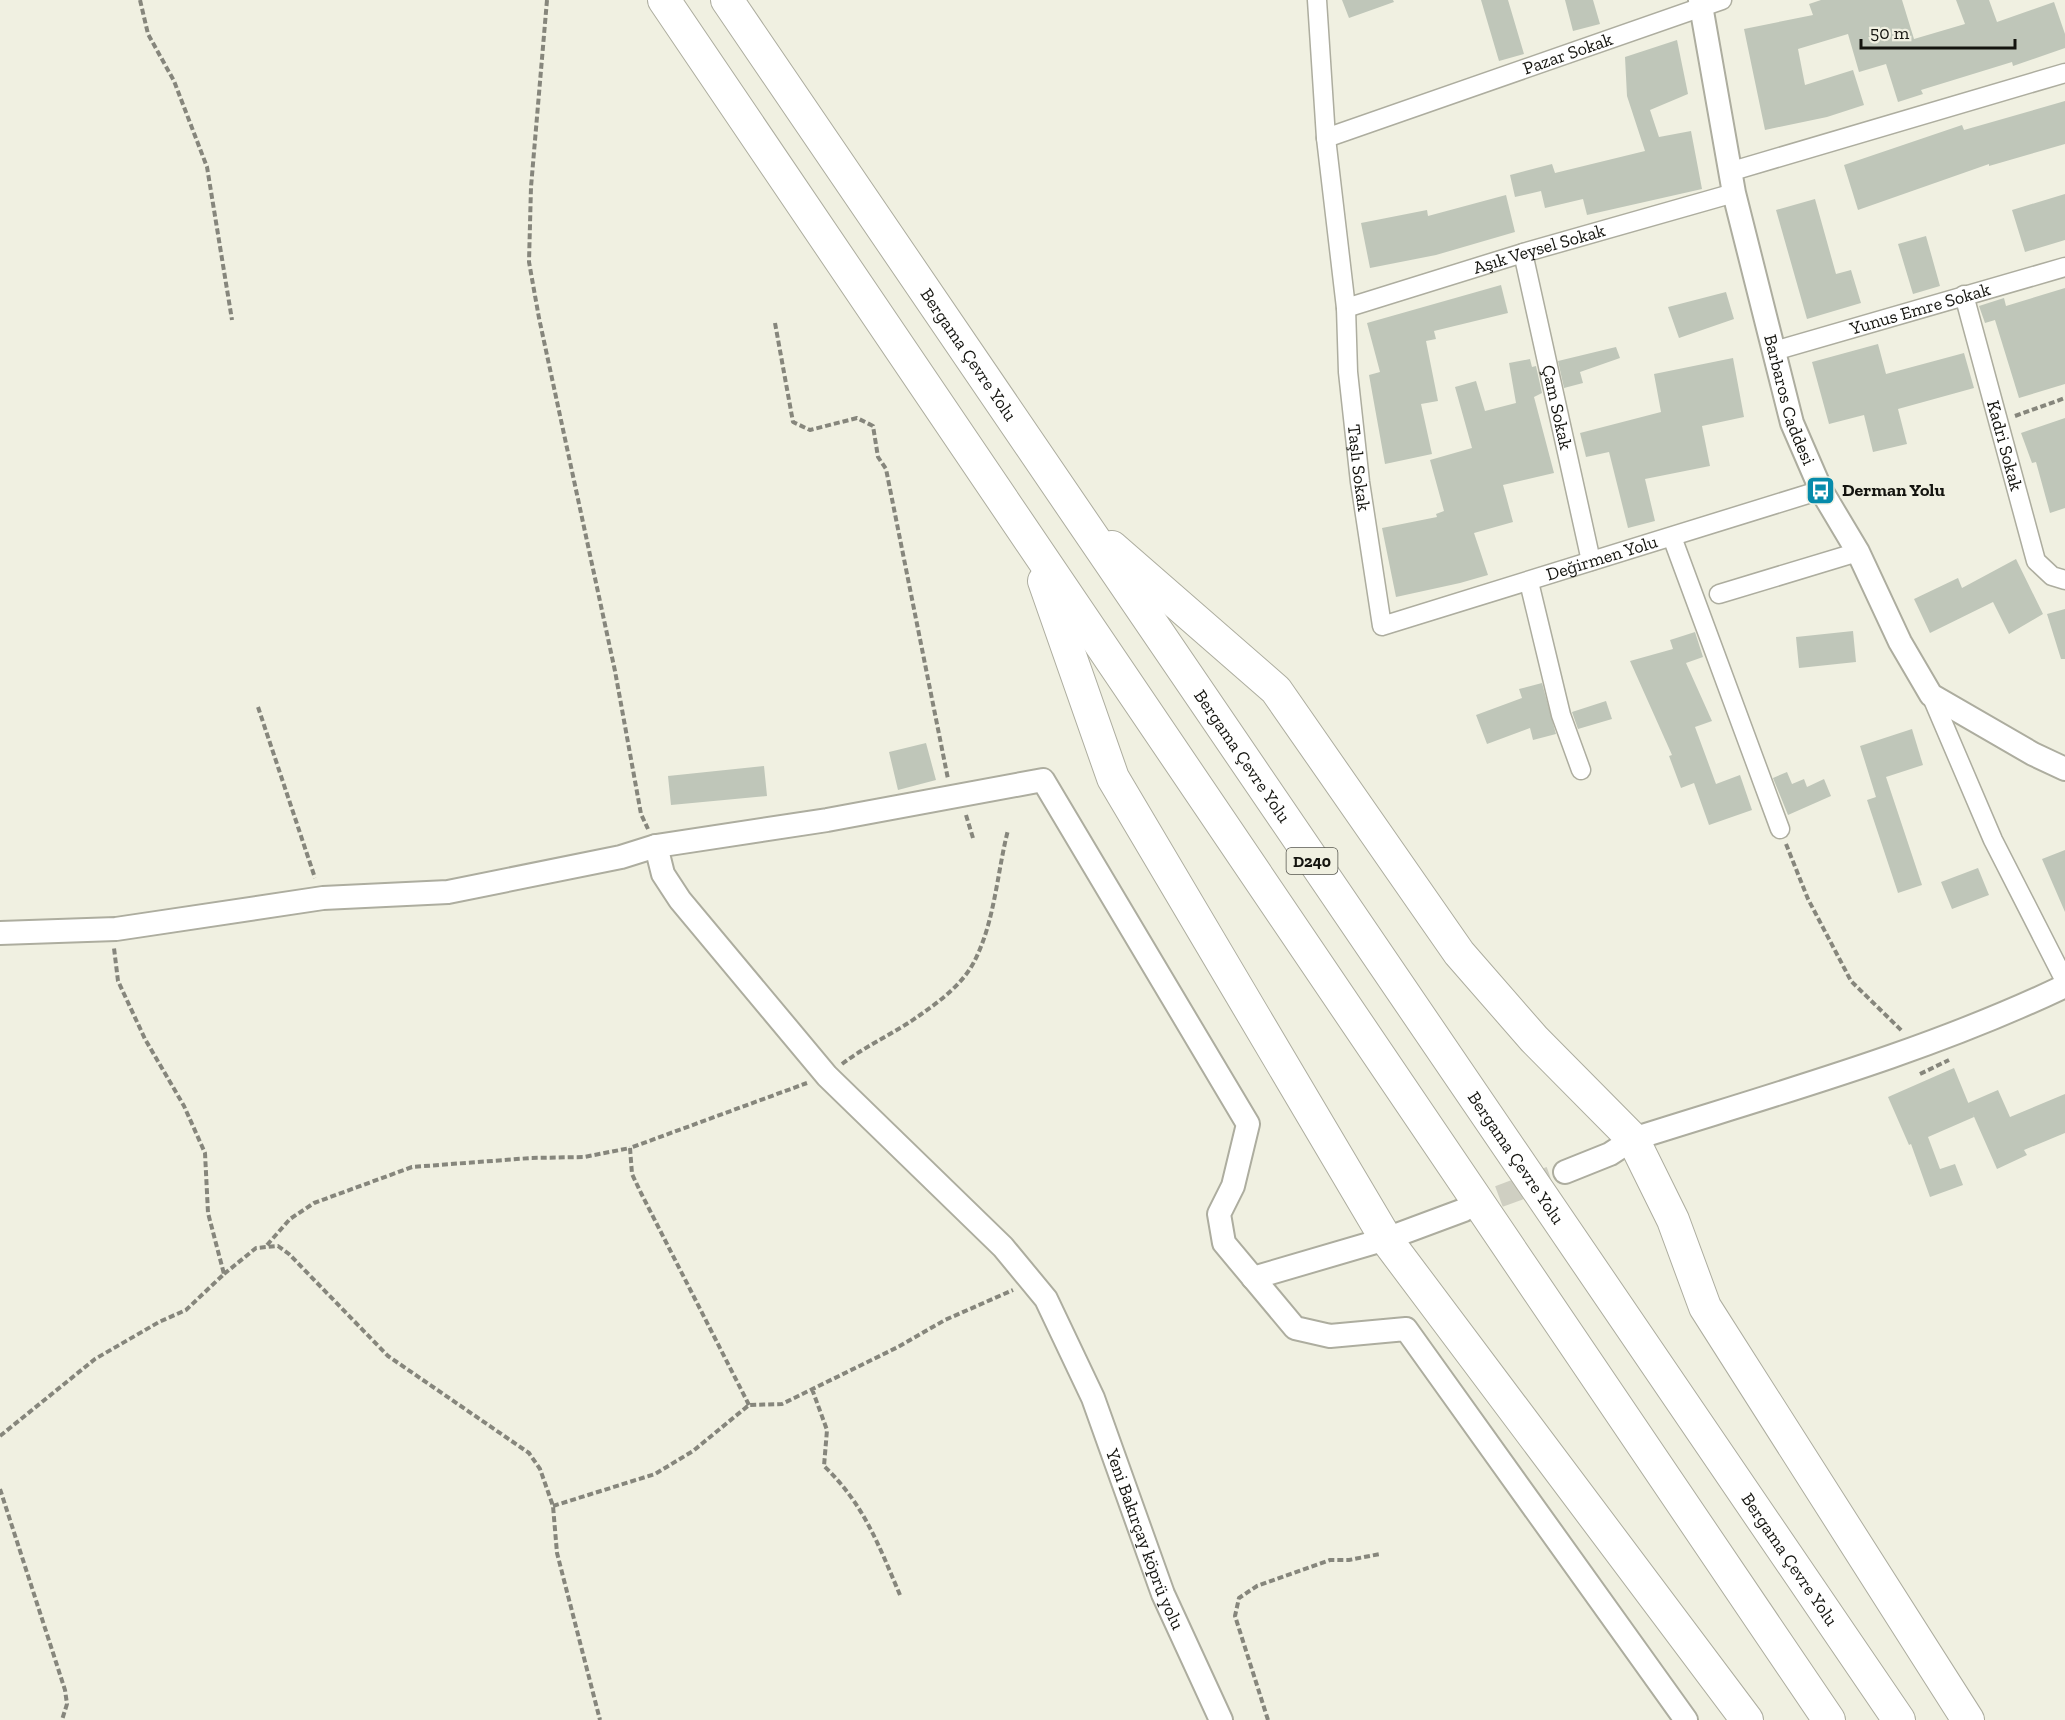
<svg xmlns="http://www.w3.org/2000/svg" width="2065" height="1720" viewBox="0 0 2065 1720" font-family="'Zilla Slab',serif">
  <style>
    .building { fill: #bfc6b9 }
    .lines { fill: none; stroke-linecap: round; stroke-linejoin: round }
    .tertiary-tunnel { stroke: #cfcfc2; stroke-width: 22; stroke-dasharray: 22 11; stroke-linecap: butt }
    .minor-casing { stroke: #adad9f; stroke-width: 21 }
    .tertiary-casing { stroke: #adad9f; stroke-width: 26 }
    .trunk-casing { stroke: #adad9f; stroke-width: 34 }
    .path { stroke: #86867c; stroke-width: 4; stroke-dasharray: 6 3; stroke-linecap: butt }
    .minor { stroke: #fff; stroke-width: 18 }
    .tertiary { stroke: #fff; stroke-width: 22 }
    .trunk { stroke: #fff; stroke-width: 32 }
    .labels { text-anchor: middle; stroke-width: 5; stroke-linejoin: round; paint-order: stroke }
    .shield { fill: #f0f0e1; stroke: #56564e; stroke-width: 1.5 }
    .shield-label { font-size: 16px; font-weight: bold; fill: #14140f }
    .street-label { font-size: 18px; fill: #14140f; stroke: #f0f0e1 }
    .poi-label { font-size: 18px; font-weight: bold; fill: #14140f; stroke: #f0f0e1; text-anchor: start }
  </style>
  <rect width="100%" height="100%" fill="#f0f0e1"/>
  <path class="building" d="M1342 0H1393L1394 2 1349 18Z
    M1481 0H1508L1524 54 1499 61Z
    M1565 0H1593L1600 24 1573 31Z
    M1821 0H1902L1914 39 1965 24 1956 0H1989L1997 22 2054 2 2065 34V48L2013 66 2012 62 1921 90 1923 94 1898 102 1886 64 1859 72 1848 34 1798 49 1805 85 1853 70 1864 105 1827 117 1765 130 1744 29 1813 15 1809 4Z
    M1677 40 1688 94 1650 110 1659 137 1691 131 1702 189 1587 215 1583 199 1545 208 1541 191 1515 197 1510 175 1552 164 1555 173 1645 151 1627 96 1625 57Z
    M2065 101V144L1989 166V164L1858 210 1844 165 1962 125 1964 130Z
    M2065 194V240L2025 252 2012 210Z
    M1506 195 1515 232 1436 255 1370 268 1361 223 1427 210 1428 216Z
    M1815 199 1836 274 1851 270 1861 303 1807 319 1776 210Z
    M1926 236 1940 286 1913 294 1898 244Z
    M1501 285 1508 313 1434 331 1436 339 1426 341 1438 401 1421 404 1432 454 1385 464 1369 375 1380 372 1367 323Z
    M2065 288V384L2019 398 1995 320 1985 323 1979 306 2004 298 2006 306Z
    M1726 292 1734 319 1679 338 1668 307Z
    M1878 344 1886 374 1964 353 1974 388 1898 409 1907 444 1873 452 1864 415 1829 424 1812 362Z
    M1616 347 1620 358 1580 372 1583 383 1564 388 1558 361Z
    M1733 358 1744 417 1702 426 1710 466 1645 479 1655 521 1628 528 1609 452 1586 457 1580 433 1661 412 1654 374Z
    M1530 359 1532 367 1536 366 1542 393 1534 397 1554 473 1503 485 1513 522 1474 533 1488 575 1460 583 1396 597 1382 528 1437 517 1436 514 1444 511 1430 460 1472 448 1455 387 1476 381 1485 411 1516 403 1509 363Z
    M2065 418V508L2050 513 2036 462 2032 463 2021 433Z
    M2016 559 2043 614 2009 634 1993 602 1930 633 1914 599 1958 578 1962 588Z
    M2065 609V659H2061L2047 614Z
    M1853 631 1856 662 1799 668 1796 637Z
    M1695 632 1703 657 1686 663 1712 721 1695 727 1716 784 1740 775 1752 810 1709 825 1694 783 1681 788 1669 756 1672 755 1630 661 1673 649 1670 640Z
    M1542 683 1556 734 1533 740 1530 728 1487 744 1476 715 1522 698 1519 689Z
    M1606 701 1612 719 1578 729 1572 712Z
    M1912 729 1923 765 1886 777 1922 885 1898 893 1867 800 1876 797 1860 746Z
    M926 743 936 780 898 790 889 752Z
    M764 766 767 796 671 805 668 776Z
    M1787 772 1792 784 1804 779 1807 787 1824 779 1831 796 1788 815 1773 778Z
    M2065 850V912L2042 859Z
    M1978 868 1989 895 1952 909 1941 882Z
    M1954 1068 1974 1117 1928 1137 1940 1169 1955 1164 1963 1185 1930 1197 1911 1144 1909 1145 1888 1097Z
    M1998 1090 2010 1117 2065 1094V1133L2024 1150 2027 1155 1997 1169 1968 1103Z"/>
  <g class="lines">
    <path class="tertiary-tunnel" d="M1468 1208 1565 1172"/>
    <defs>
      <g id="minor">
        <path id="s1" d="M1317 0 1326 138 1346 308 1348 372 1360 482 1382 626 1821 490"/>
        <path id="s2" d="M1326 138 1722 0"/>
        <path d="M1729 172 2065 73"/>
        <path id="s3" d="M1523 253 1591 561"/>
        <path id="s4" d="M1964 295 2036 561 2052 576 2065 580"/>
        <path id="s5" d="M1346 308 1523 253 1734 193"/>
        <path id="s6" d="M1774 351 2065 267"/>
        <path d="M1672 537 1780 829"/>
        <path d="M1529 582 1561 715 1581 770"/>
        <path d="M1719 594 1858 552"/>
        <path d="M1931 695 1993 840 2065 981"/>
      </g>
      <g id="tertiary">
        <path id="s7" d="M1700 0 1734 193 1792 423 1821 490 1858 552 1900 642 1931 695 2033 754 2065 769"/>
        <path id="s8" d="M656 846 663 874 680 900 827 1076 1003 1247 1046 1299 1093 1398 1163 1594 1221 1720"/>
        <path d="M0 933 116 929 323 898 448 892 621 857 656 846 827 820 1043 780 1248 1124 1233 1186 1219 1214 1224 1243 1295 1328 1330 1336 1406 1329 1686 1720"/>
        <path d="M1565 1172 1610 1154 1633 1139C1778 1093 1927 1052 2065 986"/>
        <path d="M1253 1278 1386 1239 1464 1210"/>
      </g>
      <g id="trunk">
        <path d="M664 0 1829 1720"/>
        <path id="s9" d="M727 0 1899 1720"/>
        <path d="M1112 547 1276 690 1459 953 1534 1039 1633 1139 1673 1220 1705 1307 1968 1720"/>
        <path d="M1044 581 1113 778 1386 1239 1747 1720"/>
      </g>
    </defs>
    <use href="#minor" class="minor-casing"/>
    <use href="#tertiary" class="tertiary-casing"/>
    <use href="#trunk" class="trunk-casing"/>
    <path class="path" d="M140 0 148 34 174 81 207 167 232 320
      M547 0 531 187 529 262 539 318 615 671 641 814 648 829
      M775 323 793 422 810 430 857 418 873 426 878 457 886 469 948 779
      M2015 416 2065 398
      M258 707 315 878
      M966 815 973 838
      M1786 844 1808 899 1851 981 1902 1031
      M842 1064C867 1045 895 1033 920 1015 940 1001 964 983 975 960 995 920 997 873 1008 830
      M1920 1074 1949 1060
      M267 1245 290 1219 314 1203 412 1167 531 1158 584 1157 630 1148
      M224 1274 256 1248 278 1246 289 1254 388 1356 529 1453 540 1469 553 1506 557 1553 600 1720
      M812 1389 827 1430 824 1466C864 1504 879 1546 900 1595
      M749 1405 641 1193 632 1174 630 1148 807 1083
      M0 1436 95 1359 159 1322 186 1310 224 1274 208 1213 205 1153 184 1106 145 1039 118 981 114 948
      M0 1489 65 1690 67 1704 62 1720
      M553 1506 655 1474 693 1451 749 1405 782 1404 898 1347 945 1320 1013 1290
      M1268 1720 1235 1616 1239 1598 1257 1586 1330 1560H1349L1380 1554"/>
    <use href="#minor" class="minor"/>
    <use href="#tertiary" class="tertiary"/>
    <use href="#trunk" class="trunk"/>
  </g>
  <defs>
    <symbol id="bus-square" viewBox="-11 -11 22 22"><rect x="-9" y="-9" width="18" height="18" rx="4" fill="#068bab" stroke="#f0f0e1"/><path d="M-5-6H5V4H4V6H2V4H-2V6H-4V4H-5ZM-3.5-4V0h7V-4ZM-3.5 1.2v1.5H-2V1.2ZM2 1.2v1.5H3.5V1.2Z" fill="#fff"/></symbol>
  </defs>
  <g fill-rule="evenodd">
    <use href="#bus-square" x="1804" y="474" width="33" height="33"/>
  </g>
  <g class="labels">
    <rect class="shield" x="1286.5" y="848" width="51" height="26" rx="4.5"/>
    <g class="shield-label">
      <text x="1312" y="867">D240</text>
    </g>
    <g class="street-label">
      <text dy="6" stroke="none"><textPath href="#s2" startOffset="256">Pazar Sokak</textPath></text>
      <text dy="6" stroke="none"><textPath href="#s5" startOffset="202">Aşık Veysel Sokak</textPath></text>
      <text dy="6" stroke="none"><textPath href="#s6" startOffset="152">Yunus Emre Sokak</textPath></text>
      <text dy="6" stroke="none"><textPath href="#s9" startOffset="429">Bergama Çevre Yolu</textPath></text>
      <text dy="6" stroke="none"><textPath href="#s7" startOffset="410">Barbaros Caddesi</textPath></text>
      <text dy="6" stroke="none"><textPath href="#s3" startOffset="158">Çam Sokak</textPath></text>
      <text dy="6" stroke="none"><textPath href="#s4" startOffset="156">Kadri Sokak</textPath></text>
      <text dy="6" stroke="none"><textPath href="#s1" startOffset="470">Taşlı Sokak</textPath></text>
      <text dy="6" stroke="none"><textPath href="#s1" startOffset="860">Değirmen Yolu</textPath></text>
      <text dy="6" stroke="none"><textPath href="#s9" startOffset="915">Bergama Çevre Yolu</textPath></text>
      <text dy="6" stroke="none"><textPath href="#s9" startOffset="1401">Bergama Çevre Yolu</textPath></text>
      <text dy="6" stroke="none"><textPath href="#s8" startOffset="862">Yeni Bakırçay köprü yolu</textPath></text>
      <text dy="6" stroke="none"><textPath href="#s9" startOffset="1887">Bergama Çevre Yolu</textPath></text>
    </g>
    <g class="poi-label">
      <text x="1842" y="496">Derman Yolu</text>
    </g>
  </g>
  <path d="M1861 39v9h154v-9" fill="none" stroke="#14140f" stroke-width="3"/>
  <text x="1870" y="39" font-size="18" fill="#14140f" stroke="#f0f0e1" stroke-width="4.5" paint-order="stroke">50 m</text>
</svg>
